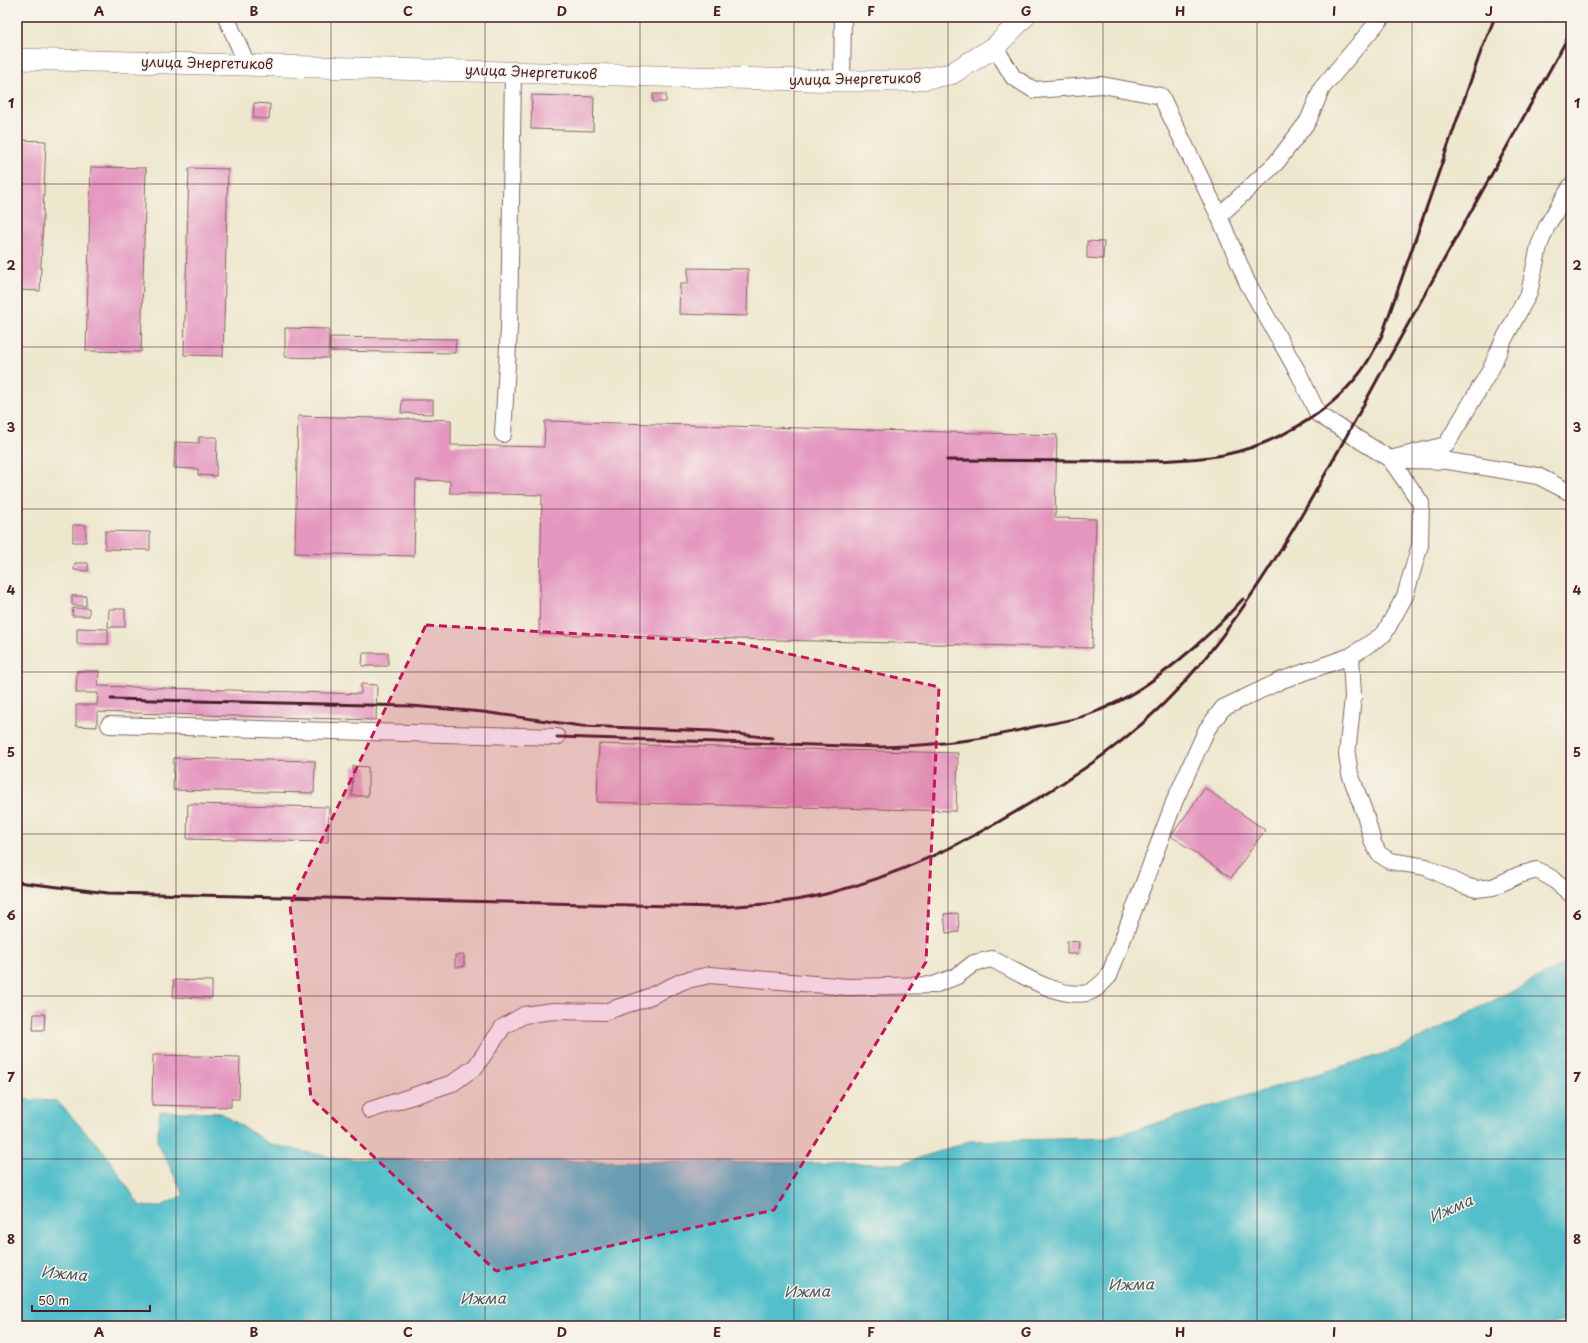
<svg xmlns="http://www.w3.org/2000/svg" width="1588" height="1343" viewBox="0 0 1588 1343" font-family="'Playpen Sans',sans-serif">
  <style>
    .water { fill: #52bfca; stroke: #4e6f7a }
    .building { fill: #e496bf }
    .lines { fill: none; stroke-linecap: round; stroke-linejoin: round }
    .minor-casing { stroke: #836564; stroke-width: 18 }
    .major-casing { stroke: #836564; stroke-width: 22 }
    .minor { stroke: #fff; stroke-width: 16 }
    .major { stroke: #fff; stroke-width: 21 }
    .rail { stroke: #4a1f2b; stroke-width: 3 }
    .marked { fill: #c2185b; fill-opacity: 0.2; stroke: #c2185b; stroke-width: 3; stroke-dasharray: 8 5; stroke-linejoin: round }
    .grid { fill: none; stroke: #4a1f2b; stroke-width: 1; stroke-opacity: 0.55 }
    .labels { text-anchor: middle; stroke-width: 3; stroke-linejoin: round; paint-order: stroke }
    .street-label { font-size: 14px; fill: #4a1f2b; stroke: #f7f3e8 }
    .water-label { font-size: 15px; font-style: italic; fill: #4d5763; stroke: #f7f3e8 }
    .neatline { fill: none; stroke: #4a1f2b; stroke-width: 1.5 }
    .grid-label { font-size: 13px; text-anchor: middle; font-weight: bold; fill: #4a1f2b }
  </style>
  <rect width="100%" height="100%" fill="#f7f3e8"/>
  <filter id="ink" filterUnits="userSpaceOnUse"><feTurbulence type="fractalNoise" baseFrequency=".025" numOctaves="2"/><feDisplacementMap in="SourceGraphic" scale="8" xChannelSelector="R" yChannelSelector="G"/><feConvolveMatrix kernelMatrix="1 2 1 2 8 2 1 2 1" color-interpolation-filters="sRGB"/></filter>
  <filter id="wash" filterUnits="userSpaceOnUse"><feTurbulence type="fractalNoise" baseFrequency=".012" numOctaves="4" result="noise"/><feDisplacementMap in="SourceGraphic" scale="16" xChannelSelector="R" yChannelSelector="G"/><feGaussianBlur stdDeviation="0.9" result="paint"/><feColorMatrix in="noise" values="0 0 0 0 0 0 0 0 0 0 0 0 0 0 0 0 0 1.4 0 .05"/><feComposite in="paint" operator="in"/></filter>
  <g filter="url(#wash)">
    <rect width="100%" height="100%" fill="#ede7cd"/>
    <path class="water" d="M1571 961V1316L1547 1326H17V1099L57 1101 105 1153 140 1206 159 1207 184 1195 157 1141 160 1111 221 1113 270 1144 338 1159 902 1164 969 1141 1108 1138 1399 1049Z"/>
    <g id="blocks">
      <path class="building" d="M653 94H666V102H653Z
        M532 95 594 97 593 131 531 129Z
        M254 103 270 104 269 119 253 118Z
        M17 140 46 141 40 291 17 290Z
        M91 167 146 168 141 352 86 351Z
        M189 168 228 169 223 356 184 355Z
        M1087 241 1104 242 1103 259 1087 258Z
        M688 268 748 269 747 316 679 314 680 284H688Z
        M285 328 329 329 328 358 285 357Z
        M330 337 456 339 455 353 330 351Z
        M402 400H433V414L401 413Z
        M298 416 451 420V445L544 447 545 421 1057 435 1055 518 1096 519 1092 648 539 634 542 495 450 493V481L416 480 414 556 295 553Z
        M199 437H217L216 476 198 475V469L174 468 175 442 199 443Z
        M73 525H86V542H73Z
        M105 531 150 532V550L105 549Z
        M75 563H88V571L74 570Z
        M72 596H86V606L72 605Z
        M73 608H89V616H72Z
        M109 609H125V627H108Z
        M77 628 108 629V644H77Z
        M363 653H388V666H362Z
        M77 671H99L98 686 361 694V684L377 685 376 720 97 712V727L76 726V705H97L98 693H76Z
        M599 744 958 753 956 811 597 802Z
        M174 758 315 761 314 793 173 790Z
        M353 766 368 767V796H352Z
        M1205 788 1265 830 1231 878 1171 836Z
        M188 804 329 807 328 842 187 839Z
        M958 913 959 932 946 933 944 914Z
        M1067 941 1079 942 1078 954H1067Z
        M455 955H464V967H455Z
        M174 980 212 981V998L173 997Z
        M34 1014H45L44 1030H33Z
        M153 1055 240 1057 239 1099H231V1107L152 1105Z"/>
    </g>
  </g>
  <g filter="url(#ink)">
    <use href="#blocks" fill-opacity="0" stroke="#836564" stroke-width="1"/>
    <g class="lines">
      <defs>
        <path id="minor" d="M226 17 247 64
          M842 81 843 17
          M1219 216 1276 163 1308 121 1322 88 1382 17
          M503 434 509 329 513 72
          M1390 459 1446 445 1491 369 1503 341 1529 293 1539 246 1547 226 1571 186
          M1408 460 1448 461 1538 476 1571 493
          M1351 656 1353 697 1347 755 1350 774 1365 814 1373 843 1379 854 1390 861 1426 867 1465 886 1477 889 1493 887 1519 875 1537 870 1553 879 1571 894
          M109 725 557 737
          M370 1110 453 1083 476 1066 503 1027 524 1015 553 1011 604 1012 644 999 683 981 710 975 848 987 934 985 957 976 974 963 992 959C1018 972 1057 999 1087 993 1097 990 1103 982 1109 976L1175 800 1207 729 1223 708 1282 680 1351 656 1384 634 1405 596 1420 545 1421 503 1390 459 1318 414 1299 374 1247 282 1219 216 1161 96 1102 85 1034 90 1013 77 995 47"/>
        <path id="major" d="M17 59 842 81H911L951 74 995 47 1024 17"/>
      </defs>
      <use href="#minor" class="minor-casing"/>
      <use href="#major" class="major-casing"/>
      <use href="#minor" class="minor"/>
      <use href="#major" class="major"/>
      <path class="rail" d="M947 460C997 460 1046 461 1096 461 1138 461 1181 462 1223 455 1274 445 1327 415 1359 374 1368 363 1375 349 1382 335L1481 51 1495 17
        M111 699 411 706 483 712 581 726 713 731 772 738
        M557 737 881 747C911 746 940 744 969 740 992 737 1015 731 1038 726 1059 722 1080 719 1100 710 1151 689 1206 640 1243 599
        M17 882 108 893 717 907C754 905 790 903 826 894 898 876 963 844 1027 805 1094 765 1151 724 1201 663 1276 571 1331 464 1388 360 1449 251 1510 142 1571 32"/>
    </g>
  </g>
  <path class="marked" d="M426 625 739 643 939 687 926 962 774 1210 496 1271 311 1098 290 905Z"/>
  <path class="grid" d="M176 17V1326M331 17V1326M485 17V1326M640 17V1326M794 17V1326M948 17V1326M1103 17V1326M1257 17V1326M1412 17V1326M17 184H1571M17 347H1571M17 509H1571M17 672H1571M17 834H1571M17 996H1571M17 1159H1571"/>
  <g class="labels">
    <g class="street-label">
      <text transform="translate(207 63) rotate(1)" y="5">улица Энергетиков</text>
      <text transform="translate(531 72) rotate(2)" y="5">улица Энергетиков</text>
      <text transform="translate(855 79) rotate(-1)" y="5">улица Энергетиков</text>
    </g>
    <g class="water-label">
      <text transform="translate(1451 1209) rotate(-24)" y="5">Ижма</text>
      <text transform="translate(64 1274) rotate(5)" y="5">Ижма</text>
      <text transform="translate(1131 1285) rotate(-1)" y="5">Ижма</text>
      <text transform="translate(807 1292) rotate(-1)" y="5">Ижма</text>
      <text transform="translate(483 1299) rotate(-1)" y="5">Ижма</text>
    </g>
  </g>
  <rect width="1588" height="1343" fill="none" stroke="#f7f3e8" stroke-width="44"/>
  <path d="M32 1305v6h118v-6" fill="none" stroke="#4a1f2b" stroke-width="2"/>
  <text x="38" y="1305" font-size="12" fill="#4a1f2b" stroke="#f7f3e8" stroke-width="3" paint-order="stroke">50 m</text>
  <rect x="22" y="22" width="1544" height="1299" class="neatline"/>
  <g class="grid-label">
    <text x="99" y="16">A</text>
    <text x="254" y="16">B</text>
    <text x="408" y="16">C</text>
    <text x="562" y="16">D</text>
    <text x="717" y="16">E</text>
    <text x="871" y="16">F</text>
    <text x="1026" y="16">G</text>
    <text x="1180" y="16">H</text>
    <text x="1334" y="16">I</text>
    <text x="1489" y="16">J</text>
    <text x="11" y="108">1</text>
    <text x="1577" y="108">1</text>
    <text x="11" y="270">2</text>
    <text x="1577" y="270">2</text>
    <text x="11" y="432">3</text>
    <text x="1577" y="432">3</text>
    <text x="11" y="595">4</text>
    <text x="1577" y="595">4</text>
    <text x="11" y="757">5</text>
    <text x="1577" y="757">5</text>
    <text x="11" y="920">6</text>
    <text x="1577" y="920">6</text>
    <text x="11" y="1082">7</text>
    <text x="1577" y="1082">7</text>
    <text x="11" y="1244">8</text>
    <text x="1577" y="1244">8</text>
    <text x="99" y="1337">A</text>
    <text x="254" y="1337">B</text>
    <text x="408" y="1337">C</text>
    <text x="562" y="1337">D</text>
    <text x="717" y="1337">E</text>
    <text x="871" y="1337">F</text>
    <text x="1026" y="1337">G</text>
    <text x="1180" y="1337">H</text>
    <text x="1334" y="1337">I</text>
    <text x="1489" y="1337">J</text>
  </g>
</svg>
